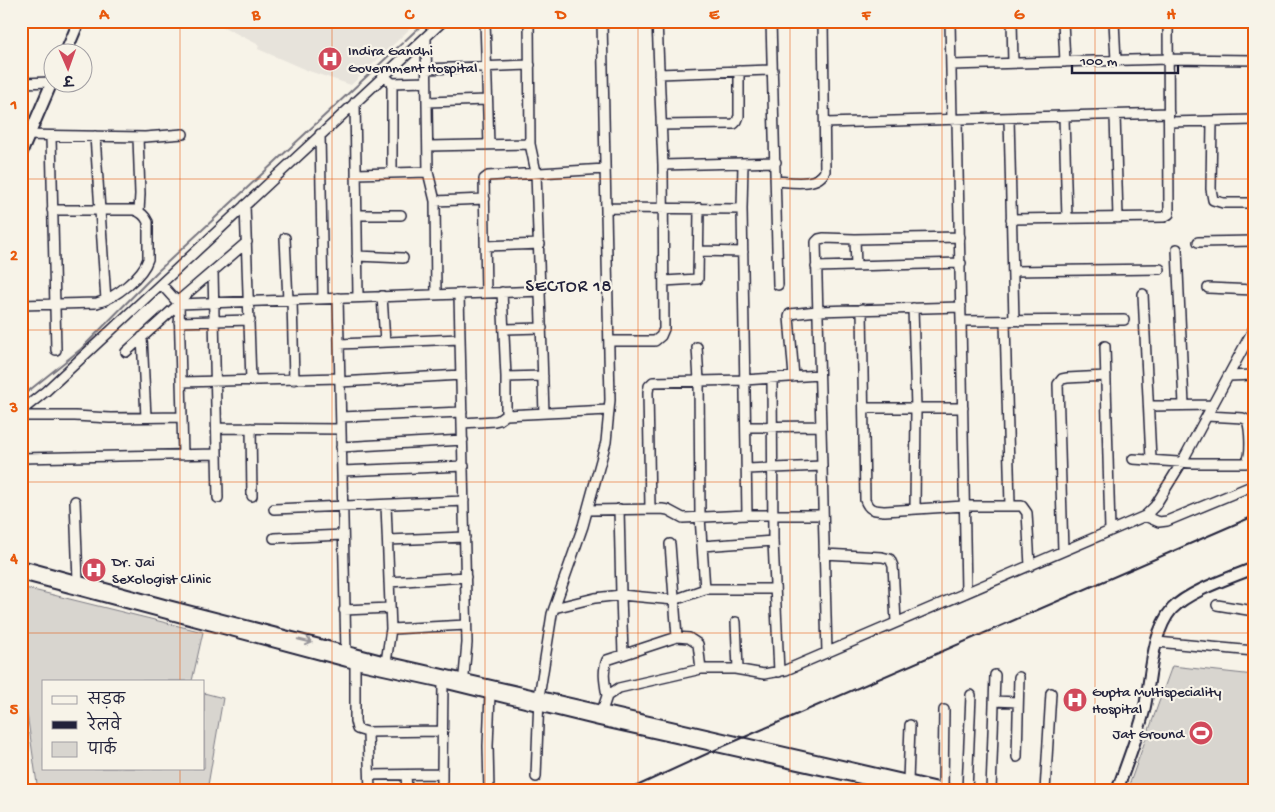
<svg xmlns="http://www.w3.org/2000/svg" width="1275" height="812" viewBox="0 0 1275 812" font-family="'Gochi Hand','Playpen Sans Deva',sans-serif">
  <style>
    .built { fill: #e7e3db }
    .green { fill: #d8d5cf; stroke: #7d7c85 }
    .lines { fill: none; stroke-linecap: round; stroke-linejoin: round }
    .stream { stroke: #76747f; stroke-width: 2 }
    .minor-casing { stroke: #22223b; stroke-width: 12 }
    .major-casing { stroke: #22223b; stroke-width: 14 }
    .minor { stroke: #f7f3e8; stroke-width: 9 }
    .major { stroke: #f7f3e8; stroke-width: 10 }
    .rail { stroke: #22223b; stroke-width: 2 }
    .oneway { stroke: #97959a }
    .grid { fill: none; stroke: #e8590c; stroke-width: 1; stroke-opacity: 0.55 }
    .labels { text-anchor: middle; stroke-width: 4.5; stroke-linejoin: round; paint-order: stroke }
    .poi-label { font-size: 15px; fill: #22223b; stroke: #f7f3e8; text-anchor: start }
    .quarter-label { font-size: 18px; letter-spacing: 1px; fill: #22223b; stroke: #f7f3e8 }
    .neatline { fill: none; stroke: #e8590c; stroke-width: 2 }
    .grid-label { font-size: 16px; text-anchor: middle; font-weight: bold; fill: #e8590c }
  </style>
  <rect width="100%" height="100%" fill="#f7f3e8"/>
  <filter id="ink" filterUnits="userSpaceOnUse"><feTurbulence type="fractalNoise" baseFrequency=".02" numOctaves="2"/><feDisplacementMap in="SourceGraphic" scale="10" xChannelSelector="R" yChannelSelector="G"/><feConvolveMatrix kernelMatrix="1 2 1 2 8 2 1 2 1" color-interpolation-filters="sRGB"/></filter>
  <g filter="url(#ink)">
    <path class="built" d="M219 21H418L351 85 306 70 258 49 259 45 218 24Z"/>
    <path class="green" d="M21 587 203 632 192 681H44V768H204V693L223 698 207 791H38L21 671Z
      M1172 666 1254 675V791H1127Z"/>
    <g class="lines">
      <path class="stream" d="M21 397 81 349 157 272 426 21"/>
      <defs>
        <path id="minor" d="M485 21 489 145
          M529 21 530 144 536 172 544 413
          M771 21 778 285
          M950 21 952 120
          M1012 21 1013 63
          M1063 21 1065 62
          M1114 21 1116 61
          M657 23 711 21
          M426 37 428 172 435 201
          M951 65 1168 59 1254 60
          M426 69 530 65
          M659 74 773 70
          M384 76 392 83V173
          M21 83 52 82
          M392 83 426 82
          M355 102 358 297
          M427 102 487 100
          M1115 115 1118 218
          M1064 117 1067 218
          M1009 118 1014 321
          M957 120 961 321 1124 320
          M1212 121 1211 189 1213 200 1223 203H1254
          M1169 122 1254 120
          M825 123 1169 113
          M661 125 734 124 737 121 739 116V71
          M320 134 323 299
          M21 135 145 137 183 134
          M95 136 106 300
          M51 137 56 350
          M138 137 140 194 139 211
          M428 146 530 144
          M743 163 742 209 747 515
          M663 165 776 162
          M356 174 428 172
          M776 181C791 182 818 187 825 171L823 21
          M245 205 251 381
          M606 208 742 209
          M357 215H401
          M1011 219 1164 217 1169 214 1168 21
          M285 238 288 300
          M855 239 856 266
          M1198 242 1254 241
          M485 246 540 244
          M1177 249 1184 405
          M699 251 743 252
          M357 256 403 258
          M816 267 961 263
          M213 271 218 498
          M1013 271 1160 269
          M664 281 698 279 699 208
          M161 284 179 304 541 291
          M1208 288 1254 290
          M502 292 506 377V415
          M486 293 484 179 488 176 605 169
          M436 294 435 201 485 199
          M459 294 467 643 463 686
          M1143 294 1151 459
          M382 296 385 342
          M338 298 346 652
          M292 300 294 380
          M177 302 247 242
          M179 304 183 455
          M21 305 97 303C115 298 143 276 148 259V222C145 215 141 212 134 210H52
          M913 308 916 408 915 509
          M862 309 865 500C869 511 874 510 885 511L964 506H1022L1027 513 1030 566
          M961 321 966 593
          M179 322 250 320
          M1005 322 1010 505
          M505 329 542 328
          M142 337 146 417
          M609 341H655L661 336 664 329 663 165 657 21
          M339 344 460 339
          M1105 346 1110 531
          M697 347 699 381 700 517 705 589
          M126 352 179 304
          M1229 376 1254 375
          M506 377 543 376
          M794 377 789 317 790 314 817 311 961 307
          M772 378 773 541 779 672
          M181 382 340 378
          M340 382 461 375
          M1150 406 1213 405
          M865 408H963
          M21 411 46 391 443 21
          M21 416H75L110 418 182 417
          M341 417 462 412
          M462 423 495 421 499 420 506 415 609 410
          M746 427 820 426
          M217 428 341 429
          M251 428 252 496
          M341 447 463 440
          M21 458 217 454
          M1133 459 1193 463H1246C1252 456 1250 429 1247 420L1243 418 1207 416
          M747 469 822 466
          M342 471 464 466
          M75 501 78 581
          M274 509 464 501
          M619 509 621 595 674 600 705 589H775
          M650 509 648 392 649 386 653 382 745 380 819 375
          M588 510 662 509 668 510 683 518 747 515H823
          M1145 516 1159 522 1167 521 1254 485
          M274 538 343 535
          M388 540 465 537
          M670 544 677 637
          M702 546 773 541
          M1063 551 1058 384 1062 379 1067 378 1106 376
          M824 554 882 557 890 559 893 566 896 622
          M389 582 466 577
          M1217 605 1254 611
          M554 608 595 598 621 595 623 654
          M344 610 390 608
          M736 622 738 669
          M391 629 466 625
          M1157 642 1254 651
          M827 653 816 242 819 239 824 238 855 239 960 237
          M355 657V721L357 729 367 732 368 734 370 791
          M386 662 391 629 386 505
          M607 696C605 684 602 671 607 660L677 637 689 638 698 644 701 669
          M994 701 1018 702
          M600 717 607 696 619 688 701 669H735L764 674 786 670 1145 516 1155 506 1182 462 1254 328
          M367 732 442 731
          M1017 757 1019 677
          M370 775 442 774 443 682
          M406 775 407 791
          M536 777 539 697 552 614 583 526 606 442 610 400 602 21
          M908 781 910 725
          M943 789 944 710
          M442 791V774
          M489 791 488 746 490 694
          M967 791 971 695
          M991 791 995 675
          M1045 791 1051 693"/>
        <path id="major" d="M66 52 79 21
          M21 154 52 82
          M21 566 168 606 386 662 951 791
          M21 574 347 661 443 682 599 720 920 791
          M1117 791C1126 765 1137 738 1144 711 1151 680 1151 633 1172 609 1189 591 1230 578 1254 568"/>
      </defs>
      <use href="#minor" class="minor-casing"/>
      <use href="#major" class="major-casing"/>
      <use href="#minor" class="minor"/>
      <use href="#major" class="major"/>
      <path class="rail" d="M626 791 724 746 1254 516"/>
    </g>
    <defs><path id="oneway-shaft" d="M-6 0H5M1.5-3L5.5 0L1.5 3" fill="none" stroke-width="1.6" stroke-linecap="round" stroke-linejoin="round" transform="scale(1.25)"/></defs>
    <use class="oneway" href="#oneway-shaft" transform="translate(305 641) rotate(14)"/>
  </g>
  <path class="grid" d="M180 21V681M332 21V791M485 21V791M638 21V791M790 21V791M942 21V791M1095 21V791M21 179H1254M21 330H1254M21 482H1254M21 633H1254M180 768V791"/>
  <defs>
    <symbol id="hospital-disc" viewBox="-11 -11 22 22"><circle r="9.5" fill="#d1495b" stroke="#f7f3e8"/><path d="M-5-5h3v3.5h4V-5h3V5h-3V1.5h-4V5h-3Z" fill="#fff"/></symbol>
    <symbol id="stadium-disc" viewBox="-11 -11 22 22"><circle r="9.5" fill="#d1495b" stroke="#f7f3e8"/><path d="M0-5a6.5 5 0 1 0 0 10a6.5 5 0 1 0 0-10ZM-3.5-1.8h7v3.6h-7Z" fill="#fff"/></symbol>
  </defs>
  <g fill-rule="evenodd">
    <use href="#hospital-disc" x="316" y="45" width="28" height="28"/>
    <use href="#hospital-disc" x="80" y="556" width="28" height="28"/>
    <use href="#hospital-disc" x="1061" y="686" width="28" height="28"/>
    <use href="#stadium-disc" x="1187" y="719" width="28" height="28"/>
  </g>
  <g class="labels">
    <g class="poi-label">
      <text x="348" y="55">Indira Gandhi<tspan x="348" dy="17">Government Hospital</tspan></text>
      <text x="112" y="566">Dr. Jai<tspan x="112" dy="17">Sexologist Clinic</tspan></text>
      <text x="1092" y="696">Gupta Multispeciality<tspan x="1092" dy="17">Hospital</tspan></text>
      <text x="1184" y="738" text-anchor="end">Jat Ground</text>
    </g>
    <g class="quarter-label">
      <text x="569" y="291">SECTOR 18</text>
    </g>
  </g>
  <rect width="1275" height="812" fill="none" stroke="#f7f3e8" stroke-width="55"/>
  <rect x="42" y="680" width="162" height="90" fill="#f7f3e8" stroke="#a29fa3"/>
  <rect x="52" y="696" width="25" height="8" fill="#f7f3e8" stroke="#a29fa3"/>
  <text x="88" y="704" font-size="15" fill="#22223b">सड़क</text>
  <rect x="52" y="721" width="25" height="8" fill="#22223b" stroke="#a29fa3"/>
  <text x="88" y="730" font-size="15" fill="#22223b">रेलवे</text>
  <rect x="52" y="742" width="25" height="15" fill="#d8d5cf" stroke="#a29fa3"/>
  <text x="88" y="754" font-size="15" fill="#22223b">पार्क</text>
  <g transform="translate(68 68) rotate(178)"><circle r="24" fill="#f7f3e8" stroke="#a29fa3"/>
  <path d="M0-4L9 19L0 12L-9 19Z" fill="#d1495b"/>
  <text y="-8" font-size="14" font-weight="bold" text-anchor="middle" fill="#22223b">उ</text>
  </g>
  <path d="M1072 65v8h106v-8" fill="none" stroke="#22223b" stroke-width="2.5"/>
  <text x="1080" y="65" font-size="15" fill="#22223b" stroke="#f7f3e8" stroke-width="4" paint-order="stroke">100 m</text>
  <rect x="28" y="28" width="1220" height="756" class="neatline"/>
  <g class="grid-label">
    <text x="104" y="19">A</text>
    <text x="256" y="19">B</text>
    <text x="409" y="19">C</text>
    <text x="561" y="19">D</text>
    <text x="714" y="19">E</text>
    <text x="866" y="19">F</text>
    <text x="1019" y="19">G</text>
    <text x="1171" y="19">H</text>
    <text x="14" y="109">1</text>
    <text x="14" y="260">2</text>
    <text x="14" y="412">3</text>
    <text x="14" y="563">4</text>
    <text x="14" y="714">5</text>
  </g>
</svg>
